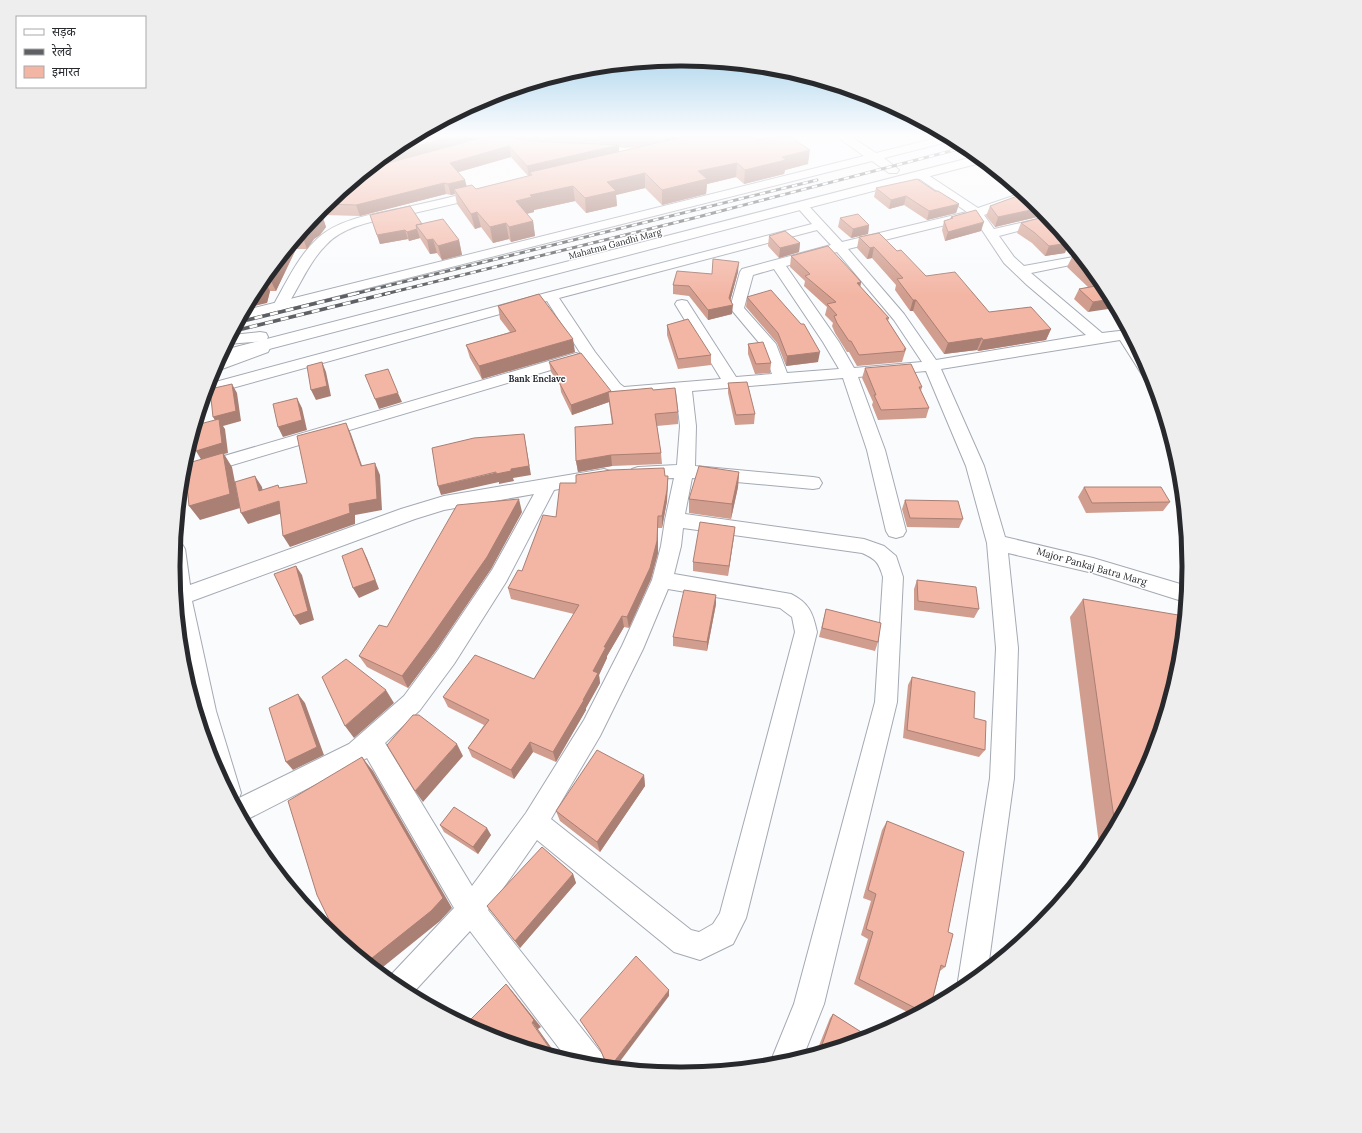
<svg xmlns="http://www.w3.org/2000/svg" width="1362" height="1133" viewBox="0 0 1362 1133" font-family="Lora,'Noto Sans Devanagari',serif">
  <style>
    .lines { fill: none; stroke-linecap: round; stroke-linejoin: round }
    .minor-casing { stroke: #a4a9b3; stroke-width: 2 }
    .tertiary-casing { stroke: #a4a9b3; stroke-width: 2 }
    .secondary-casing { stroke: #a4a9b3; stroke-width: 2 }
    .primary-casing { stroke: #a4a9b3; stroke-width: 2 }
    .minor { fill: #fff; fill-rule: evenodd }
    .tertiary { fill: #fff; fill-rule: evenodd }
    .secondary { fill: #fff; fill-rule: evenodd }
    .primary { fill: #fff; fill-rule: evenodd }
    .rail-far1-casing { stroke: #5e6063; stroke-width: 3 }
    .rail-casing { stroke: #5e6063; stroke-width: 3.5 }
    .rail-far1 { stroke: #fff; stroke-width: 2; stroke-dasharray: 5.5; stroke-linecap: butt }
    .rail { stroke: #fff; stroke-width: 2.5; stroke-dasharray: 8; stroke-linecap: butt }
    .wall { fill: #d19d8e; fill-rule: evenodd }
    .shaded-wall { fill: #aa7f74 }
    .building { fill: #f3b6a5; stroke: #aa7f74 }
    .labels { text-anchor: middle; stroke-width: 3; stroke-linejoin: round; paint-order: stroke }
    .far-street-label { font-size: 9px; fill: #27292d; stroke: #fff }
    .far-neighbourhood-label { font-size: 9px; font-weight: bold; fill: #2c3038; stroke: #fff }
    .street-label { font-size: 10px; fill: #27292d; stroke: #fff }
    .rim { fill: none; stroke: #27292d; stroke-width: 5 }
  </style>
  <rect width="100%" height="100%" fill="#fafbfd"/>
  <g class="lines">
    <defs>
      <path id="minor" d="M921 172 925 173 978 208 1022 193 1029 199 984 215 994 229 1047 217 1051 221 1049 223 999 236 1014 257 1024 266 1079 256 1085 262 1031 273 1102 333 1128 330 1150 373 1153 383 1146 381 1120 340 941 369 984 466 1005 537 1093 558 1187 586 1185 602 1093 573 1008 553 1018 648 1014 778 988 968 961 990 958 981 990 778 996 648 987 543 966 466 926 371 858 377 885 450 906 531 903 536 896 538 889 536 886 531 867 450 843 378 692 391 696 426 695 466 813 477 819 478 822 483 819 488 813 489 692 478 685 514 864 539 884 546 896 556 903 577 897 702 824 1004 803 1057 780 1064 771 1065 770 1063 794 1004 875 702 883 577C879 563 876 559 862 553L683 528 681 546 674 574 791 594C809 603 813 613 817 632L746 918 733 944 700 960 674 952 537 840 488 910 602 1054 606 1067 582 1064 568 1060 470 931 411 995 399 988 388 978 454 908 367 758 244 821 212 760 185 670 174 566 176 542 182 544 185 549 190 585 401 509 444 496 604 469 610 471 613 475 610 479 554 490 506 582 454 664 420 710 385 743 472 886 526 813 584 720 622 646 652 580 661 546 665 520 674 478 638 479 632 477 629 473 632 469 638 467 677 465 680 426 676 392 621 397 608 392 581 354 547 301 207 395H205L208 384 546 293 812 224 796 206 798 203H806L842 242 967 212 917 177 915 175 917 173ZM974 218 1004 263 1027 285 1086 335 936 360 904 314 848 249ZM817 230 831 245 742 269 740 272 730 308 761 345 772 374 736 377 687 301 682 300 677 301 675 304 721 379 624 387 620 384 595 352 559 298ZM837 252 894 320 922 362 854 368 839 342 786 266ZM774 269 823 342 839 369 787 373 776 344 744 308 753 275ZM534 494 492 570 438 650 404 696 349 744 239 798 241 793 216 711 192 601 415 519 444 510ZM668 589 780 608 792 617 795 632 720 913 713 924 699 932 691 930 551 819 600 736 643 649Z
        M483 189 487 190 489 193 487 196C462 202 436 208 410 214 383 220 346 223 326 245 308 263 299 288 285 309L280 310 275 309 273 306C286 283 298 256 318 238 340 218 375 214 403 208 430 202 456 196 483 189Z
        M576 353 581 355 584 358 581 361 182 480 183 468Z"/>
      <path id="tertiary" d="M836 136H850L876 153 945 136 955 140 884 158 899 170 897 173H889L872 161 249 318 241 319 246 310 864 156Z"/>
      <path id="secondary" d="M260 332 266 333 268 337 266 341 227 344 232 335Z
        M262 343 268 344 270 348 268 352 222 369 214 370 220 358Z"/>
      <path id="primary" d="M977 156 984 162 227 360H218L224 350Z"/>
    </defs>
    <use href="#minor" class="minor-casing"/>
    <use href="#tertiary" class="tertiary-casing"/>
    <use href="#secondary" class="secondary-casing"/>
    <use href="#primary" class="primary-casing"/>
    <use href="#minor" class="minor"/>
    <use href="#tertiary" class="tertiary"/>
    <use href="#secondary" class="secondary"/>
    <use href="#primary" class="primary"/>
    <defs>
      <path id="rail-far1" d="M354 294 817 180
        M385 294 694 218 966 147"/>
      <path id="rail" d="M239 322 358 293
        M234 331 389 293"/>
    </defs>
    <use href="#rail-far1" class="rail-far1-casing"/>
    <use href="#rail" class="rail-casing"/>
    <use href="#rail-far1" class="rail-far1"/>
    <use href="#rail" class="rail"/>
  </g>
  <path class="wall" d="M479 136 480 138 488 136H752L758 140 808 164 785 170 784 174 744 184 736 177 707 184 706 194 662 205 645 188 616 195 617 206 586 213 575 201 534 210V212L526 214 533 221 535 236 511 242 509 239 493 243 481 227 475 229 457 204 455 194 451 195 446 194 360 216 324 215 322 208V207L338 195 399 144ZM619 147 624 148 640 147 619 152ZM511 157 528 176 476 189 467 187 458 172Z
    M988 165 1004 178 987 169Z
    M876 188 935 191 959 204 956 213 927 220 904 205 889 209 874 197Z
    M990 206 1040 208 1046 215 995 227 986 216Z
    M317 215H322L326 227 320 235 314 239 307 249H296L276 291H270L267 303 259 284Z
    M370 215 422 224 459 240 462 255 442 260 437 253 430 254 420 238 409 241 408 239 380 244Z
    M951 217 981 231 945 241 942 230 944 221 950 219Z
    M840 218 869 225 868 234 851 238 838 227Z
    M1021 223 1063 237 1065 253 1045 256 1032 243 1017 233Z
    M769 236 800 243 799 252 779 258 768 246Z
    M859 237 897 251 926 276 989 312 1051 329 1046 340 978 351 977 350 944 354 913 311H910L895 290 896 285 872 258 867 259 857 248Z
    M791 256 861 282 860 287 889 318 888 321 906 349 902 362 857 366 849 352H847L835 333 832 326 833 323 825 315 827 307 804 286 805 281 790 267Z
    M1072 257 1103 285 1088 312 1074 299 1079 289 1088 287 1067 267Z
    M738 272 730 301 732 314 708 320 689 296 673 294V285L712 274Z
    M747 297 818 362 786 366 777 343 746 307Z
    M498 306 575 352 482 379 470 358 466 345 510 332 500 319Z
    M667 325 711 355V365L678 369 667 335Z
    M748 344 771 363 770 373 755 374 748 354Z
    M549 362 611 391 653 390 678 412V424L657 426 661 453 662 464 612 466 578 472 576 461 612 424 609 402 572 415 561 392 560 385 551 372Z
    M865 368 922 387 921 391 929 408 926 418 878 420 872 405 873 402 862 378Z
    M728 383 755 414 754 424 735 425 728 393Z
    M739 472 738 487 731 519 689 513V499Z
    M665 476H668L667 501 662 528H658V553L651 579 629 628 624 627 607 656V658L599 675 600 683 586 708V710L556 762 533 752 514 779 472 757 468 748 484 725 448 707 443 697 534 679 574 614 511 599 508 588 522 571 556 517Z
    M1084 487 1170 502 1163 511 1086 513 1078 497Z
    M905 500 963 519 959 528 907 527 902 509Z
    M522 512 491 569 437 649 408 688 367 667 359 656 387 627Z
    M735 527 728 576 693 571V562Z
    M917 580 979 609 974 618 914 610V589Z
    M1083 599 1150 761 1103 849 1100 852 1070 617Z
    M716 604 707 651 673 646V637Z
    M826 609 878 642 875 651 819 637Z
    M912 677 974 718 985 750 979 757 903 738 908 685Z
    M644 775 645 786 600 852 560 821 556 811Z
    M887 821 948 932 945 967 940 971 931 1005 913 1015 854 984 868 939 861 935 871 901 863 898 882 830Z
    M440 825 491 835 478 854 444 832Z
    M573 874 576 883 520 948 487 906Z
    M833 1014 869 1037 816 1053 830 1018Z"/>
  <path class="shaded-wall" d="M453 136H479L480 140 366 172 388 154Z
    M666 136H707L666 146Z
    M619 145V156L532 175 530 172V177H529L527 166Z
    M509 146 511 157 452 174 450 163Z
    M810 150 808 164 785 170 784 174 744 184 745 170 782 157Z
    M737 163 736 177 707 184 706 194 662 205V190L698 171Z
    M645 173V188L616 195 617 206 586 213 585 198 607 182Z
    M465 180 468 191 454 189 455 194 451 195 448 184Z
    M444 183 446 194 360 216 356 205Z
    M573 186 575 201 534 210V212L518 216 516 201 530 195Z
    M906 196 904 205 889 209 891 200Z
    M959 204 956 213 927 220 929 211Z
    M1040 208 1046 215 995 227 998 217Z
    M477 212 481 227 475 229 471 214Z
    M322 215 326 227 320 235 314 239 307 249 303 238 309 228Z
    M533 221 535 236 511 242 509 227Z
    M984 222 981 231 945 241 948 232Z
    M506 223 509 239 493 243 490 227Z
    M869 225 868 234 851 238 853 229Z
    M417 229 420 238 409 241 407 232Z
    M1058 229 1064 236 1051 240 1055 230Z
    M405 230 408 239 380 244 377 235Z
    M433 239 437 253 430 254 427 240Z
    M459 240 462 255 442 260 438 246Z
    M293 243 296 249 276 291 270 279 280 259Z
    M800 243 799 252 779 258 780 248Z
    M1069 243 1065 253 1045 256 1049 246Z
    M874 247 872 258 867 259 870 248Z
    M739 262 738 272 729 305H733L732 314 708 320V310L729 298Z
    M264 279 270 291 267 303 246 308 255 293Z
    M861 282 859 293 857 283Z
    M1111 299 1115 308 1088 312 1093 302Z
    M913 300H916L913 311H910Z
    M1051 329 1046 340 978 351 983 340Z
    M982 338 977 350 944 354 948 343Z
    M573 339 575 352 482 379 479 366Z
    M820 352 818 362 786 366 787 356Z
    M322 362 326 372 331 396 316 400 311 390Z
    M232 384 237 393 241 421 223 426 225 429 228 453 224 454 232 467 240 508 200 520 189 506 202 461 196 451 219 427 213 417Z
    M608 392 609 402 572 415 571 405Z
    M398 393 402 402 379 409 375 399Z
    M297 398 302 408 307 430 283 437 278 427Z
    M346 423 351 434 366 477 361 466Z
    M524 434 531 475 513 478 514 481 499 484V482L441 495 438 486 511 469Z
    M611 455 612 466 578 472 576 461Z
    M375 463 380 475 382 510 355 515V524L290 547 283 536 349 504Z
    M739 472 738 487 731 519 732 504Z
    M255 476 262 487 265 502 259 491Z
    M668 476 667 501 662 528V516Z
    M519 499 522 512 491 569 437 649 408 688 402 676Z
    M279 501 286 512 248 524 241 513Z
    M658 516V553L651 579 629 628 627 617Z
    M735 527 734 537 728 576 729 566Z
    M362 548 367 558 379 589 359 598 353 588Z
    M296 566 302 575 314 620 300 625 294 616Z
    M716 595V604L707 651V642Z
    M622 616 624 627 607 656V658L599 675 600 683 586 708V710L556 762 553 752 583 700 593 671 604 647Z
    M386 690 394 703 354 738 345 726Z
    M298 694 305 703 324 755 293 770 286 762Z
    M530 742 533 752 514 779 511 770Z
    M457 744 463 756 423 802 415 791Z
    M362 757 373 771 452 908 440 921 378 971 367 962Z
    M644 775 645 786 600 852 597 842Z
    M487 828 491 835 478 854 473 847Z
    M573 874 576 883 520 948 515 941Z
    M506 984 513 992 541 1027 538 1029 558 1057 555 1056Z
    M669 990V996L615 1068 610 1067Z"/>
  <path class="building" d="M415 136H453L388 154 399 144Z
    M488 136H507L530 141 619 145 527 166 509 146 450 163 465 180 448 184 444 183 356 205 327 204 337 196 344 194 342 192 370 168Z
    M609 136H639L623 137Z
    M687 136H752L758 140 775 136H789L810 150 782 157 786 160 745 170 737 163 698 171 707 179 662 190 645 173 607 182 616 191 585 198 573 186 530 195 532 197 516 201 533 221 509 227 506 223 490 227 477 212 471 214 454 189 472 185 476 189 532 175 530 172Z
    M917 179 935 191H938L959 204 929 211 906 196 891 200 876 188Z
    M1023 194 1040 208 998 217 990 206Z
    M410 206 422 224 416 225 417 229 407 232 405 230 377 235 370 215Z
    M976 210 984 222 948 232 944 221 953 218 951 217Z
    M858 214 869 225 853 229 840 218Z
    M317 215H322L316 223 309 228 303 238 298 237Z
    M1047 216 1058 229 1055 230 1069 243 1049 246 1035 233 1021 223Z
    M443 219 459 240 438 246 433 239 427 240 416 225Z
    M785 231 800 243 780 248 769 236Z
    M879 233 897 251 901 250 926 276 955 272 989 312 1031 307 1051 329 983 340 982 338 948 343 916 300H913L897 279 903 278 874 247 870 248 859 237Z
    M828 246 854 274 861 282 857 283 889 318H886L906 349H904L905 351 859 355 851 341H849L837 323 834 316 837 315 827 304 836 302 805 276 810 274 791 256Z
    M1079 256 1103 285 1111 299 1093 302 1079 289 1101 285 1072 257Z
    M280 259 270 279H264L262 291 255 293 259 284Z
    M713 259 739 262 729 298 733 305 708 310 689 286 673 285 677 271 712 274Z
    M771 290 801 324H804L820 352 787 356 778 333 747 297Z
    M539 294 573 339 479 366 466 345 516 331 498 306Z
    M688 319 711 355 678 359 667 325Z
    M763 342 771 363 756 364 748 344Z
    M581 353 611 391 571 405 559 382 562 381 549 362Z
    M322 362 327 386 311 390 307 366Z
    M911 364 922 387H919L929 408 881 410 874 395H876L865 368Z
    M388 369 398 393 375 399 365 375Z
    M747 382 755 414 736 415 728 383Z
    M232 384 236 411 213 417 210 389Z
    M652 388 653 390 675 388 678 412 655 414 661 453 611 455 576 461 575 427 613 424 608 392Z
    M297 398 302 420 278 427 273 404Z
    M219 419 222 443 196 451 194 431 196 425Z
    M346 423 361 466 375 463 377 499 349 504 350 513 283 536 279 501 241 513 235 482 255 476 259 491 278 485 279 488 307 483 297 436Z
    M524 434 529 466 511 469V471L496 474V472L438 486 432 448 474 438Z
    M223 453 230 494 189 506 185 464Z
    M699 466 739 472 732 504 689 499Z
    M664 468 665 476H668L667 490 662 516H658L657 541 650 568 627 617 622 616 604 647H606L593 671 598 673 583 700H584L553 752 530 742 511 770 468 748 489 720 443 697 475 655 534 679 579 605 508 588 518 570 522 571 543 515 556 517 560 483H576V475L611 470Z
    M1084 487H1161L1170 502 1092 503Z
    M519 499 487 557 431 637 402 676 359 656 379 625 387 627 457 505Z
    M905 500 958 501 963 519 910 518Z
    M700 522 735 527 729 566 693 562Z
    M362 548 375 580 353 588 342 556Z
    M296 566 308 611 294 616 274 574Z
    M917 580 976 587 979 609 918 601Z
    M684 590 716 595 707 642 673 637Z
    M1083 599 1184 616 1179 666 1150 761 1115 825Z
    M826 609 881 623 878 642 822 628Z
    M346 659 386 690 345 726 322 677Z
    M912 677 975 692 974 718 986 721 985 750 907 730Z
    M298 694 317 747 286 762 269 708Z
    M413 715H419L457 744 415 791 387 745Z
    M597 750 644 775 597 842 556 811Z
    M362 757 443 898 431 911 367 962 338 938 317 895 288 801Z
    M454 807 487 828 473 847 440 825Z
    M887 821 964 852 948 932 953 934 945 967 941 965 931 1005 921 1011 859 979 873 932 866 929 876 894 868 890Z
    M542 847 573 874 515 941 487 906Z
    M636 956 669 990 610 1067H608L600 1049 580 1020Z
    M506 984 534 1020 532 1023 555 1056 487 1035 466 1024Z
    M833 1014 869 1037 819 1053Z"/>
  <linearGradient id="sky" x2="0" y2="1"><stop stop-color="#80bfe3"/><stop offset="0.46" stop-color="#fdfdfe"/><stop offset="1" stop-color="#fdfdfe" stop-opacity="0"/></linearGradient>
  <rect width="1362" height="295" fill="url(#sky)"/>
  <g class="labels">
    <g class="far-street-label">
      <text transform="translate(615 244) rotate(-15)" y="3">Mahatma Gandhi Marg</text>
    </g>
    <g class="far-neighbourhood-label">
      <text x="537" y="382">Bank Enclave</text>
    </g>
    <g class="street-label">
      <text transform="translate(1092 566) rotate(16)" y="4">Major Pankaj Batra Marg</text>
    </g>
  </g>
  <path d="M0 0H1362V1133H0ZM680 66H682A500 500 0 0 1 1182 566V567A500 500 0 0 1 682 1067H680A500 500 0 0 1 180 567V566A500 500 0 0 1 680 66Z" fill="#eee" fill-rule="evenodd"/>
  <path class="rim" d="M680 66H682A500 500 0 0 1 1182 566V567A500 500 0 0 1 682 1067H680A500 500 0 0 1 180 567V566A500 500 0 0 1 680 66Z"/>
  <rect x="16" y="16" width="130" height="72" fill="#ffffff" stroke="#a9a9ab"/>
  <rect x="24" y="29" width="20" height="6" fill="#ffffff" stroke="#a9a9ab"/>
  <text x="52" y="36" font-size="12" fill="#27292d">सड़क</text>
  <rect x="24" y="49" width="20" height="6" fill="#5e6063" stroke="#a9a9ab"/>
  <text x="52" y="56" font-size="12" fill="#27292d">रेलवे</text>
  <rect x="24" y="66" width="20" height="12" fill="#f3b6a5" stroke="#a9a9ab"/>
  <text x="52" y="76" font-size="12" fill="#27292d">इमारत</text>
</svg>
